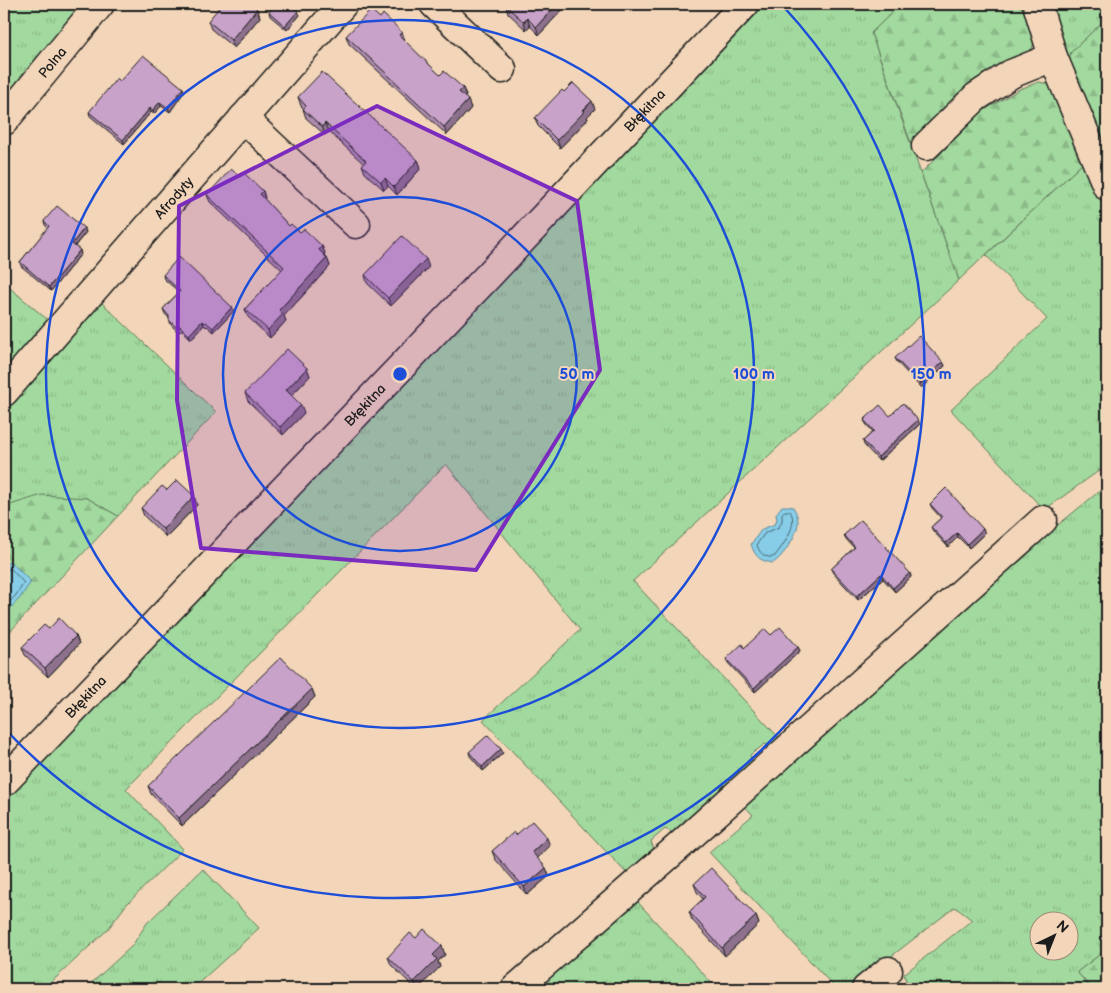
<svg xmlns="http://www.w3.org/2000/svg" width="1111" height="993" viewBox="0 0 1111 993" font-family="'Balsamiq Sans',sans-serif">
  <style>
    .grass { fill: url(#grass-tufts); stroke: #5f7a5d; fill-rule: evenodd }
    .forest { fill: url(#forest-firs); stroke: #5f7a5d }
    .water { fill: #87cde8; stroke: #5c8696 }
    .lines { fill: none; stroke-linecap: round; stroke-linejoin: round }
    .shore { stroke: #47636e; stroke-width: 1 }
    .minor-casing { stroke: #1c1c1c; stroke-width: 31 }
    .minor { stroke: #f3d6b9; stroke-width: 28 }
    .wall { fill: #ad8bae; stroke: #1c1c1c }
    .shaded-wall { fill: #8d718d; stroke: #1c1c1c }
    .building { fill: #c9a2ca; stroke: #1c1c1c }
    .marked { fill: #7b2cbf; fill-opacity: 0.2; stroke: #7b2cbf; stroke-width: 4; stroke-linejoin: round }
    .ring { fill: none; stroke: #1d4ed8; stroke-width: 2.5 }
    .labels { text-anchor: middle; stroke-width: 4; stroke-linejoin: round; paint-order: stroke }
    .street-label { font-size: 14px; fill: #1c1c1c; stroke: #f3d6b9 }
    .centre { fill: #1d4ed8; stroke: #f3d6b9; stroke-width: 2.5 }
    .ring-label { font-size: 15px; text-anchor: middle; font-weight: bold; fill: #1d4ed8; stroke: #f3d6b9; stroke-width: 4; stroke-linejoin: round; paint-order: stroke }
  </style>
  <defs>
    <pattern id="grass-tufts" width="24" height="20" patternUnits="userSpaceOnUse" patternTransform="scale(1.25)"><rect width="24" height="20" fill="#a2d99e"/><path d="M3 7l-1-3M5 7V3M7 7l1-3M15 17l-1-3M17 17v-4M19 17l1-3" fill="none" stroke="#8bba88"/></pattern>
    <pattern id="forest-firs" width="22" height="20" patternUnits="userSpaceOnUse" patternTransform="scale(1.25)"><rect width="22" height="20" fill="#a2d99e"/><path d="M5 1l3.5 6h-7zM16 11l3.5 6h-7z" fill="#8bba88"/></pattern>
  </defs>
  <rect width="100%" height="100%" fill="#f3d6b9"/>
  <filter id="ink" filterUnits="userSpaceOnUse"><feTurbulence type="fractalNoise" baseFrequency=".02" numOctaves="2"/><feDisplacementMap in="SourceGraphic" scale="10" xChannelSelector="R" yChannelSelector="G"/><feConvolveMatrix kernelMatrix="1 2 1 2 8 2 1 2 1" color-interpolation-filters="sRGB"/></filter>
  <g filter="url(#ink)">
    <path class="grass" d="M4 4H83L4 100Z
      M759 4H901L871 33 959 280 633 581 782 741 774 748 765 744 750 755 754 767 676 834 665 829 651 841 655 853 629 876 483 720 580 630 446 464 126 789 183 849 126 905 108 929 44 989H4V794Z
      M1043 4H1107V18L1071 52 1067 70Z
      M1088 158 1107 206V465L1044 510 951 410 1047 319 986 255Z
      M4 283 49 321 4 371Z
      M101 302 216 412 118 516 87 498 10 505 4 510V410Z
      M1107 485V949L1077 972 1092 989H897L906 982 904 974 972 920 955 907 849 989H836L709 852 753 815 738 799 960 605ZM1038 920H1068V950H1038Z
      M203 869 259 928 192 989H85L132 946 147 923Z
      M635 899 717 989H531Z"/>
    <path class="forest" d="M901 4H1026L1037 33 1030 55 965 90 911 143 871 33Z
      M1107 18V162L1067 70 1071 52Z
      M1039 82 1061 87 1088 158 959 280 921 173 983 111 1020 89Z
      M42 495 87 498 118 516 4 638V510L10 505Z
      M1107 949V989H1092L1077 972Z"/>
    <path class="water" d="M782 506H787L793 507C796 512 798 516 798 522 798 534 783 557 773 563 760 561 755 557 751 544L762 529 775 524 777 520 776 514Z
      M10 561 31 582 20 598 4 615V567Z"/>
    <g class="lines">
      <path class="shore" d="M785 511H790C799 525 783 545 775 556 766 560 758 552 757 544L765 533 779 527 782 521V514Z
        M4 570 11 569 24 583 16 595 4 608"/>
      <defs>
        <g id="minor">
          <path d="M434 4 502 69"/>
          <path d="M1037 4 1053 57 1107 186"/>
          <path d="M243 118 356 224"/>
          <path id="s1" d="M4 121 100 4"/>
          <path d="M926 146 976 97 1011 74 1053 57"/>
          <path id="s2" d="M4 392 343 4"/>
          <path id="s3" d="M4 782 490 274 745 4"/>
          <path d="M515 989 677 848 1043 520"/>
          <path d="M866 989 888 971"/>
        </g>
      </defs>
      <use href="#minor" class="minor-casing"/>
      <use href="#minor" class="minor"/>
    </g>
    <path class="wall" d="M505 4H561L563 9 539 35 530 26 526 30 508 13 505 5Z
      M257 9 260 17 234 48 211 29 208 21Z
      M269 12 300 15 287 30 270 16Z
      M346 36 405 40 404 41 440 75 463 88 466 96 465 97 471 108 447 135 349 44Z
      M120 81 183 88 184 92 170 112 161 106 154 114 151 112 124 144 90 116 89 112Z
      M564 92 595 109 587 117 588 119 560 148 538 126 535 118Z
      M298 97 418 160 421 168 397 195 388 186 384 190 365 173 362 165 364 164 328 131 325 135 306 118 303 109H304L301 106Z
      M240 177 263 191 265 198 264 199 289 226 322 246 325 253 324 255 327 258 330 266 284 316 286 321 270 338 248 317 245 309 282 270 210 202 207 195Z
      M44 221 84 228 86 232 75 246 81 254 51 291 21 266 20 262 48 228 45 225Z
      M429 267 391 306 367 283 365 275Z
      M163 275 232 307 234 311 214 332 207 326 206 327 204 325 191 339 182 330 177 331 171 325 169 318 165 314 163 309 179 292 164 279Z
      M895 358 943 362 945 366 921 388 897 362Z
      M307 368 310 376 291 396 301 405 304 413 283 435 248 401 245 393Z
      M890 416 920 424 879 461 864 445 863 441 873 432 866 424 864 420Z
      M194 496 197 505 166 537 144 516 141 508Z
      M930 504 985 533 969 548 958 537 948 547 933 531 931 527 941 518 932 508Z
      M844 535 910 573 911 577 895 592 883 579 858 600 833 573 831 569 854 548 846 539Z
      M49 629 76 636 79 644 48 677 25 655 22 647Z
      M771 635 798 647 800 651 755 692 728 663 726 659Z
      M312 689 315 697 182 826 151 794 148 786Z
      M469 752 503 753 483 771 470 756Z
      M516 835 550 846 537 858 546 868 549 876 527 895 495 859 492 851Z
      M694 884 756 916 759 924 725 956 692 920 689 912 703 899 697 892Z
      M416 938 445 955 438 961 440 967 418 989H416L391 965 388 957Z"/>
    <path class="shaded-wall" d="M557 4H561L563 9 539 35 536 27Z
      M257 9 260 17 234 48 231 40Z
      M298 11 300 15 287 30 285 26Z
      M527 18 530 26 526 30 524 22Z
      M402 32 405 40 401 44 399 35Z
      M183 88 184 92 170 112 168 108Z
      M463 88 466 96 462 100 459 92Z
      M468 100 471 108 447 135 444 127Z
      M592 101 595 109 587 117 588 119 560 148 557 140Z
      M160 102 161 106 154 114 153 110Z
      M150 108 151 112 124 144 123 140Z
      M325 123 328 131 325 135 322 127Z
      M418 160 421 168 397 195 394 187Z
      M385 178 388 186 384 190 381 182Z
      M263 191 265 198 262 202 260 194Z
      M84 228 86 232 73 248 72 244Z
      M322 246 325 253 321 257 319 250Z
      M80 250 81 254 51 291 49 287Z
      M327 258 330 266 284 316 286 321 270 338 268 330 279 310Z
      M426 259 429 267 391 306 388 298Z
      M232 307 234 311 214 332 213 328Z
      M202 321 204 325 191 339 189 335Z
      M943 362 945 366 921 388 920 384Z
      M307 368 310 376 289 398 286 390Z
      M301 405 304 413 283 435 280 427Z
      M918 420 920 424 879 461 878 457Z
      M194 496 197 505 166 537 163 529Z
      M983 529 985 533 969 548 967 544Z
      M957 533 958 537 948 547 946 543Z
      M910 573 911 577 895 592 893 588Z
      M881 574 883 579 858 600 857 596Z
      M76 636 79 644 48 677 45 668Z
      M798 647 800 651 755 692 754 688Z
      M312 689 315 697 182 826 179 818Z
      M501 749 503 753 483 771 482 767Z
      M547 838 550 846 535 860 532 852Z
      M546 868 549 876 527 895 524 887Z
      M756 916 759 924 725 956 722 948Z
      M442 946 445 955 438 961 440 967 418 989H417L414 982 433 955Z"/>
    <path class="building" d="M222 4H251L257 9 231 40 208 21Z
      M275 4H290L298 11 285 26 269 12Z
      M506 4H557L536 27 527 18 524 22 505 5Z
      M371 10 380 18 383 14 402 32 399 35 440 75 444 71 463 88 459 92 468 100 444 127 346 36Z
      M143 55 183 88 168 108 160 102 153 110 150 108 123 140 89 112 117 78 120 81Z
      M322 72 418 160 394 187 385 178 381 182 362 165 366 161 325 123 322 127 303 109 306 106 298 97Z
      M573 83 592 101 583 110 585 111 557 140 535 118 562 90 564 92Z
      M231 169 240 177 244 173 263 191 260 194 289 226 291 224 300 232 304 229 322 246 319 250 327 258 279 310 283 314 268 330 245 309 284 267 207 195Z
      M57 206 84 228 72 244 80 250 49 287 20 262 49 226 44 221Z
      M402 236 426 259 388 298 365 275Z
      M179 257 232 307 213 328 206 322 204 323 202 321 189 335 180 326 176 327 169 320V316L163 309 180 291 163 275Z
      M919 336 943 362 920 384 895 358Z
      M287 349 307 368 286 390 301 405 280 427 245 393Z
      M903 403 918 420 878 457 863 441 874 431 864 420 880 405 890 416Z
      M177 480 194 496 163 529 141 508 162 486 167 490Z
      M946 488 983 529 967 544 957 533 946 543 931 527 942 517 930 504Z
      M861 520 910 573 893 588 881 574 857 596 831 569 855 547 844 535Z
      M59 618 76 636 45 668 22 647 44 625 49 629Z
      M780 627 798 647 754 688 726 659 742 644 744 648 765 629 771 635Z
      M281 657 312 689 179 818 148 786Z
      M488 735 501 749 482 767 469 752Z
      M532 821 547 838 532 852 546 868 524 887 492 851 514 832 516 835Z
      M711 868 756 916 722 948 689 912 705 897 694 884Z
      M424 929 442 946 433 955 437 959 414 982 388 957 410 933 416 938Z
      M365 986 368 989H362Z"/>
  </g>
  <path class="marked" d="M377 106 577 201 600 370 476 570 201 548 177 400 179 206Z"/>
  <g class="ring">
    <circle cx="400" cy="374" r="177"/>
    <circle cx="400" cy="374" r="354"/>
    <path d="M782 5A531 531 0 1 1 5 729"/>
  </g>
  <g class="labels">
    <g class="street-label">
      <text dy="5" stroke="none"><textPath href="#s1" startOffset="76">Polna</textPath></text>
      <text dy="5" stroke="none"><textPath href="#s3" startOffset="928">Błękitna</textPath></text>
      <text dy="5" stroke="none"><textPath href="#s2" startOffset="258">Afrodyty</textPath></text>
      <text dy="5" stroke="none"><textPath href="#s3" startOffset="522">Błękitna</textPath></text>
      <text dy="5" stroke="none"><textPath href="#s3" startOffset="118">Błękitna</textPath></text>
    </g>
  </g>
  <circle cx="400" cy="374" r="8" class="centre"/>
  <g class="ring-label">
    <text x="577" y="379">50 m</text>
    <text x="754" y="379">100 m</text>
    <text x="931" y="379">150 m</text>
  </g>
  <rect width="1111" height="993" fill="none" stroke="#f3d6b9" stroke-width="20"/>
  <rect x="10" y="10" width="1091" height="973" fill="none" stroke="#1c1c1c" stroke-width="2" filter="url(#ink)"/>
  <g transform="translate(1054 936) rotate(43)"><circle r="24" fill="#f3d6b9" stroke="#9d8c7a"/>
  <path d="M0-4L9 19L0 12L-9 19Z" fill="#1c1c1c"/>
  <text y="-8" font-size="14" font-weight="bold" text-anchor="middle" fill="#1c1c1c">N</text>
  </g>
</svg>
